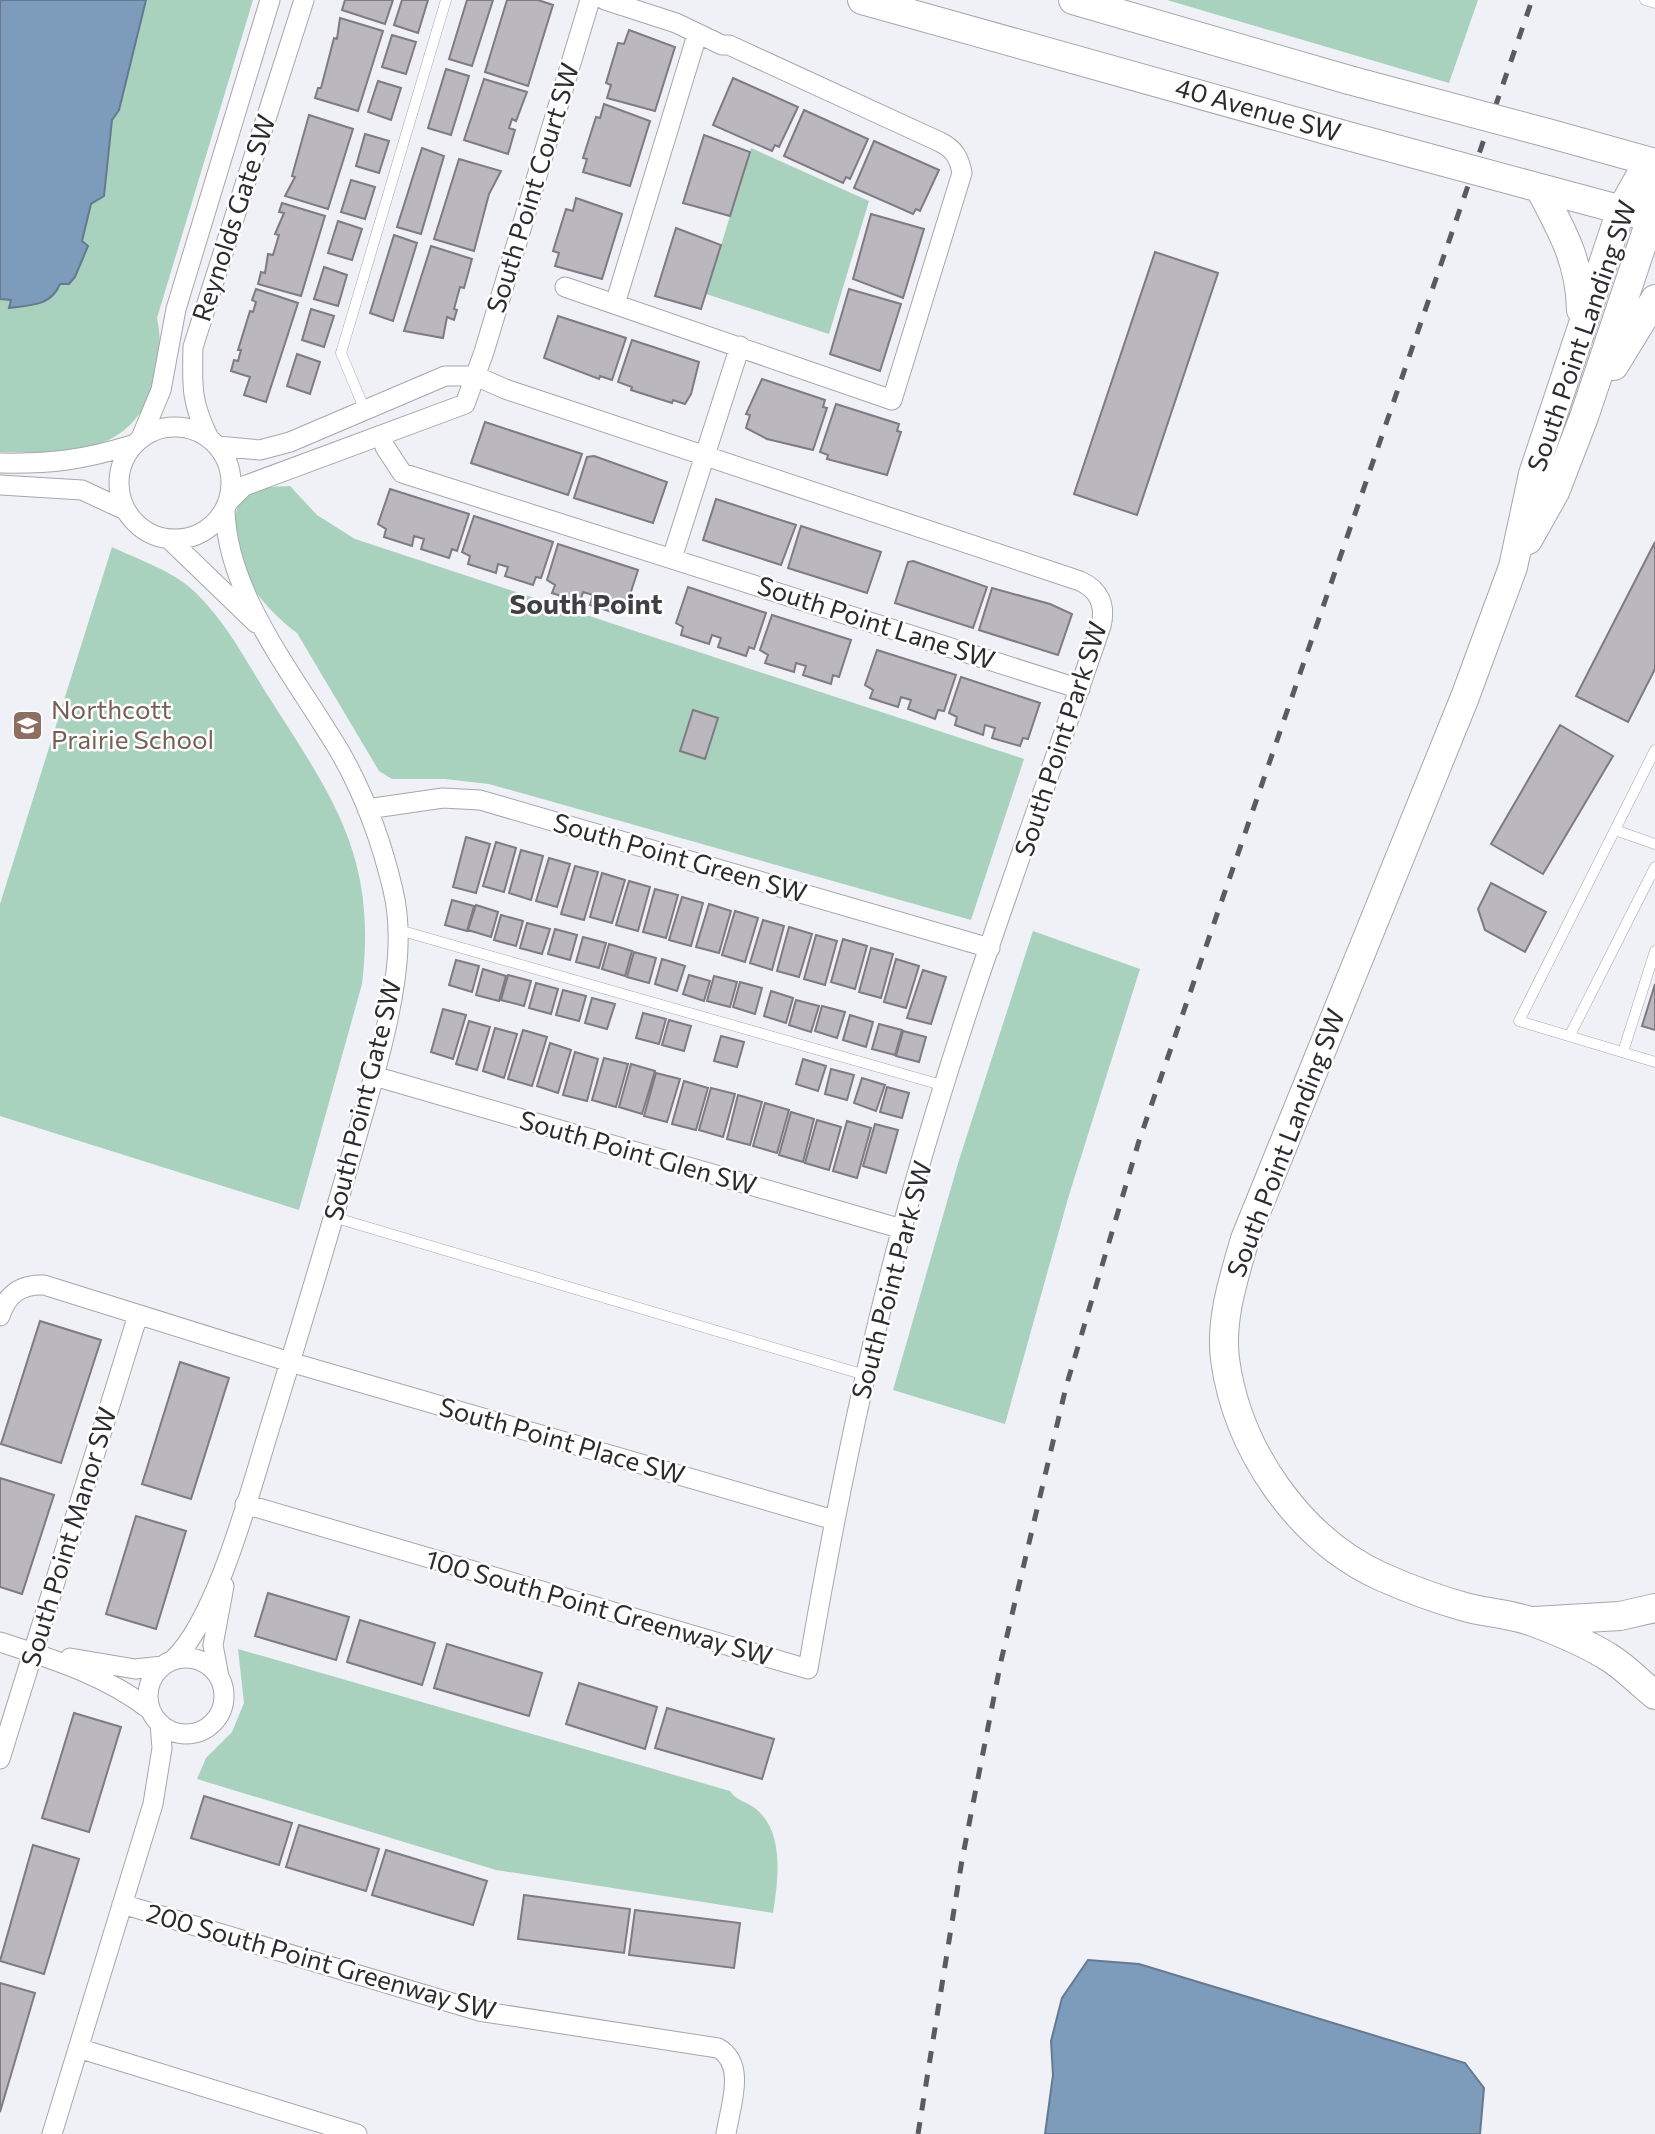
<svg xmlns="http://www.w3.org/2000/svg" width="1655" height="2134" viewBox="0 0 1655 2134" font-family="Commissioner,sans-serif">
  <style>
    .green { fill: #a8d1be }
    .water { fill: #7d9bba; stroke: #657a90; stroke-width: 2 }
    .building { fill: #bab7be; stroke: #7e7b81; stroke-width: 2 }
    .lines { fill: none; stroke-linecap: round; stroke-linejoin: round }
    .lane-casing { stroke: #a6a6ad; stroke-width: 11 }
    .street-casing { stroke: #a6a6ad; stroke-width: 21 }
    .secondary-casing { stroke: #a6a6ad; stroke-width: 30 }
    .lane { stroke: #fff; stroke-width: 10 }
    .street { stroke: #fff; stroke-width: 19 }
    .secondary { stroke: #fff; stroke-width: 28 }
    .rail { stroke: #5b5b5f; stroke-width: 5; stroke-dasharray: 12 12; stroke-linecap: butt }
    .secondary-bridge-casing { stroke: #a6a6ad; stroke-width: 30; stroke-linecap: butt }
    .secondary-bridge { stroke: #fff; stroke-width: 28 }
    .labels { text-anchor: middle; stroke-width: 5; stroke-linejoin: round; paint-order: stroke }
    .street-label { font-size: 26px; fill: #2c2c2f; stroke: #fefefe }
    .education-label { font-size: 26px; fill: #785e54; stroke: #fefefe; text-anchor: start }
    .neighbourhood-label { font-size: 28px; font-weight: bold; fill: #3f3f45; stroke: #fefefe }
  </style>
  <rect width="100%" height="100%" fill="#f0f0f7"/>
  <path class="green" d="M0 0H253L157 318C162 341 160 365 153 387 128 458 64 453 0 452Z
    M1167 0H1478L1449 83Z
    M751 148 869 201 829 334 706 294Z
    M290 486 317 515 355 539 1024 759 971 920 489 784 445 779H392L379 771 297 633C277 618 254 595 244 571 234 546 224 500 257 489 266 486 280 487 290 486Z
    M112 547C139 560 174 571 196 593 228 624 248 665 272 702 336 802 377 860 362 984L299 1210 0 1116V904Z
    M1033 931 1140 969 1069 1195 1005 1424 893 1390 959 1160Z
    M238 1649 730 1791C736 1801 748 1802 756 1809 785 1833 778 1881 773 1913L496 1870 197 1779 206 1758 232 1732 244 1703Z"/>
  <path class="water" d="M0 0H146L119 110 112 120 104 196 91 204 82 241 88 246 75 277 69 284H60C51 306 31 305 9 308L11 300 0 299Z
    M1088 1960 1139 1964 1465 2063 1484 2088 1480 2134H1045L1053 2075 1051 2041 1062 1998Z"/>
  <path class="building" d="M345 0H393L385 24 342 10Z
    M402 0H428L418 33 394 25Z
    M467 0H493L472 66 449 59Z
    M507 0H538L553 5 528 86 485 72Z
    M340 18 383 31 358 111 315 98 318 88H321L334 38 337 39Z
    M629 30 675 47 655 111 607 98 611 85 606 83 618 43 624 44Z
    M392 35 416 42 406 74 382 67Z
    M446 69 469 76 451 135 428 128Z
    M733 78 798 107 779 147 775 145 772 151 713 125Z
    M484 79 527 92 516 121 512 119 509 128 515 130 508 154 464 140Z
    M378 81 401 88 391 120 368 112Z
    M604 104 650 121 630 186 583 172 587 159 583 158 596 117 600 118Z
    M804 110 868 139 850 179 846 177 843 183 784 156Z
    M309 115 353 129 328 209 285 196 295 177 292 176Z
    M365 134 389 141 379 173 356 166Z
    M704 135 750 152 730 216 683 203Z
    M874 141 939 170 920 211 916 209 913 214 854 188Z
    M422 148 444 156 421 234 397 227Z
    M459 159 501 171 489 194 474 251 434 239Z
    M351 180 375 187 365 219 341 212Z
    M576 198 622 214 602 279 555 266 559 253 553 251 566 209 573 211Z
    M282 203 325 216 301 296 258 284 261 272 265 273 268 254 273 255 279 235 275 234 284 213 279 212Z
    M871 214 924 229 903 298 853 279Z
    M338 221 362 229 352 260 328 253Z
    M676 228 721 245 701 309 655 296Z
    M394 235 417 243 393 321 370 313Z
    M431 246 472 259 464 288 460 287 454 309 457 310 454 320 447 317 443 338 404 331Z
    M1155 252 1218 273 1137 515 1074 494Z
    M324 267 347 275 338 306 314 299Z
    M256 289 298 303 266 402 244 395 250 377 231 371 234 360 238 361 241 350H238L250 311 253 312 256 302 252 300Z
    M849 289 901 304 880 371 830 354Z
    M311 309 334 316 324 347 302 340Z
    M558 316 626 338 612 380 600 376 599 379 544 358Z
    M632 340 699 362 691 394 685 404 673 400 672 403 631 390 632 387 618 382Z
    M297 354 320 362 310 394 287 386Z
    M762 379 825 400 823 407 827 408 813 450 767 439 746 428 750 415 746 414Z
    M836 404 899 424 897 431 901 432 887 475 827 459 828 455 820 452Z
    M485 422 582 454 568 495 471 463Z
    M594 456 667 482 653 523 574 498 587 457Z
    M390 489 469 514 457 551 452 549 449 558 421 549 424 539 414 536 412 546 384 537 386 529 378 524Z
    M716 499 796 525 781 565 703 540Z
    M474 516 553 542 541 578 536 577 533 585 505 576 508 567 498 564 496 573 468 564 470 556 462 552Z
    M801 526 881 552 867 593 788 568Z
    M1655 542V669L1628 722 1576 696Z
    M558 544 638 570 626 607 620 605 618 614 590 605 593 595 583 592 580 602 552 593 555 585 547 580Z
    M913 561 987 587 973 628 895 603 908 562Z
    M688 587 766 613 754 649 749 647 746 656 718 647 721 638 712 635 709 644 681 635 683 627 676 623Z
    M992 588 1050 604 1072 614 1058 655 979 630Z
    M772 615 851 640 839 677 833 675 831 684 803 675 806 666 796 663 794 672 765 663 768 655 760 650Z
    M877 650 956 675 944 711 938 710 935 719 908 709 911 700 901 697 898 707 870 698 873 690 865 685Z
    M961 677 1040 703 1028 739 1023 738 1020 746 992 738 995 728 985 725 983 735 955 725 957 717 949 713Z
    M693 710 718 718 705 759 680 751Z
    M1560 725 1613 756 1543 874 1491 844Z
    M466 837 490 844 476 893 453 887Z
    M496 842 516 848 504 892 483 886Z
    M521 850 543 856 531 900 509 893Z
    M549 858 570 864 557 907 536 901Z
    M575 866 598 872 584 920 561 914Z
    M602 873 625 880 612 923 590 917Z
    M629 881 650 887 638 931 616 925Z
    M1491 883 1546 912 1525 952 1485 930 1478 909Z
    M655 889 678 895 666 938 643 932Z
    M682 897 703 903 691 946 669 940Z
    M452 900 474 906 467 931 445 925Z
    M709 904 731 911 719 953 696 947Z
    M476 905 498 912 491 937 468 930Z
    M735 911 758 918 745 962 722 955Z
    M501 915 523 921 516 946 494 940Z
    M763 920 784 926 772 970 750 963Z
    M527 923 550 929 542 954 520 948Z
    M789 927 812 934 799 977 777 971Z
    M555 929 577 935 570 960 548 954Z
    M816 935 837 941 825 985 804 979Z
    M583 937 606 943 599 968 576 962Z
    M843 939 867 946 855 989 831 982Z
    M609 944 632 951 625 976 602 969Z
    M871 948 893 954 881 998 859 992Z
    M634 952 656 958 649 983 627 977Z
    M662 959 685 966 677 991 655 984Z
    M896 959 919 966 906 1008 884 1002Z
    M456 960 479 966 472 992 449 985Z
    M483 969 506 976 499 1001 476 995Z
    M923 970 946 977 931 1024 907 1018Z
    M508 975 531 981 524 1006 501 1000Z
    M689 975 710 981 704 1001 683 994Z
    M714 976 737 982 730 1007 707 1001Z
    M740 982 762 988 755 1014 733 1007Z
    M536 983 558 989 551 1014 529 1008Z
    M1655 984V1030L1642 1026Z
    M563 990 586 996 579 1021 556 1015Z
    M771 991 793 998 786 1023 764 1016Z
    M592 998 615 1004 607 1029 585 1023Z
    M796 1000 819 1006 811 1032 789 1025Z
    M822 1006 845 1012 837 1038 815 1031Z
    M443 1009 466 1015 453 1059 431 1052Z
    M643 1013 666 1019 659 1044 636 1038Z
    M850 1015 873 1022 866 1047 843 1040Z
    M669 1020 691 1026 684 1051 662 1045Z
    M469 1021 490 1027 477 1070 456 1064Z
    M879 1024 902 1030 895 1055 872 1049Z
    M495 1028 517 1034 504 1078 483 1071Z
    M523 1030 547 1037 532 1086 508 1079Z
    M903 1031 926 1037 919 1062 896 1056Z
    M721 1036 744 1042 737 1067 714 1061Z
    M550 1043 571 1050 558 1093 537 1086Z
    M575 1052 598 1059 587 1101 563 1095Z
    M604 1058 628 1064 616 1107 592 1100Z
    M803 1059 826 1066 818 1091 796 1084Z
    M631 1064 655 1071 642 1114 619 1107Z
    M831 1069 854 1075 847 1100 825 1094Z
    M656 1073 680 1079 667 1122 644 1116Z
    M862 1078 885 1085 876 1111 854 1103Z
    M684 1081 708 1088 696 1130 672 1124Z
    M887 1087 909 1093 902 1118 880 1112Z
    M711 1088 735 1094 723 1137 699 1130Z
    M738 1095 762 1102 750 1145 727 1139Z
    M765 1103 789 1110 777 1153 753 1146Z
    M791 1112 814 1119 803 1162 779 1155Z
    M817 1120 841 1127 829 1170 805 1163Z
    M847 1121 871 1128 857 1178 833 1171Z
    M875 1124 898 1130 886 1173 863 1166Z
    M40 1321 101 1340 61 1463 1 1444Z
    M180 1362 229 1378 191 1499 142 1484Z
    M0 1478 54 1495 22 1594 0 1587Z
    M136 1516 186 1531 156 1629 106 1614Z
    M268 1593 349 1617 336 1660 255 1636Z
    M360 1620 435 1643 422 1685 347 1662Z
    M447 1644 542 1673 529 1716 434 1688Z
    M579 1683 657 1707 645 1749 566 1724Z
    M667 1708 774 1739 762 1779 655 1748Z
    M74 1713 121 1727 89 1832 42 1818Z
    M204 1796 292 1823 279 1865 191 1838Z
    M299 1825 379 1849 366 1891 286 1867Z
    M33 1845 79 1859 44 1974 0 1961Z
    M386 1850 487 1881 473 1925 372 1895Z
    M524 1895 630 1909 624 1953 518 1939Z
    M635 1910 740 1923 734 1968 629 1955Z
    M0 1983 35 1993 0 2112Z"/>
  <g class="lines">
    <defs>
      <path id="lane" d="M1645 0 1655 3
        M364 408 341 353 446 0
        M1655 750 1519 1021 1655 1062
        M1615 830 1655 844
        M399 930 945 1086
        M1570 1035 1655 867
        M1623 1052 1655 951
        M333 1217 865 1375"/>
      <path id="street" d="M565 287 892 400 962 173C959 157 954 149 940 142L729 45H722L676 23 605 0
        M615 304 697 35
        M119 483a56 56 0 1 1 112 0a56 56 0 1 1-112 0Z
        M141 438 161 390 176 309 270 0
        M209 438C191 403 192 385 193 347L304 0
        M218 446 260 450 290 442 445 376H476L505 389 1080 581C1100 590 1106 606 1101 626 1032 827 956 1027 901 1232 862 1376 833 1522 808 1669L245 1504
        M385 447 402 473 1080 689
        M0 463C52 464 82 460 132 445
        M0 485 82 490 125 510
        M228 502 244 486 465 404 484 352 590 0
        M169 539 256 623
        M672 558 740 346
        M367 809 443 798 480 800 990 948
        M374 1076 902 1229
        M0 1316C7 1294 21 1284 44 1285L290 1362 834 1520
        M0 1642C52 1659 105 1675 149 1709
        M148 1696a38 38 0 1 1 76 0a38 38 0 1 1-76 0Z
        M70 1658 135 1669 163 1666
        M173 1660C220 1616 254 1475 275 1411 302 1324 328 1237 353 1150 365 1107 379 1063 388 1019 397 977 403 932 393 890 382 843 364 794 340 752 297 679 227 596 225 510
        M219 1677 213 1645 224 1586
        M0 1759 138 1315
        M122 1904 479 2011 718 2048C747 2064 730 2107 726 2134
        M78 2048 357 2134
        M52 2134 153 1804 162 1748 160 1724"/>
      <path id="secondary" d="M862 0 1337 133
        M1073 0 1349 80
        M1544 132 1655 163
        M1648 162 1621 210 1533 474 1513 567 1465 697 1245 1239C1234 1277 1220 1319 1225 1359 1237 1449 1298 1538 1380 1576 1407 1588 1436 1599 1465 1607 1487 1613 1511 1614 1533 1622 1557 1631 1588 1644 1610 1658 1626 1668 1640 1683 1655 1695
        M1529 185 1637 214
        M1540 189C1562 231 1580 261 1581 310
        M1614 366 1655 299
        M1528 540 1555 492 1584 417 1651 218 1649 163
        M1534 1621 1620 1616 1655 1608"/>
    </defs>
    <use href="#lane" class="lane-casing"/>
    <use href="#street" class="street-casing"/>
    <use href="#secondary" class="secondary-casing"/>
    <use href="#lane" class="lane"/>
    <use href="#street" class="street"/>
    <use href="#secondary" class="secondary"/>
    <path class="rail" d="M918 2134 962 1860 1001 1661 1066 1387 1139 1141 1532 0"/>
    <defs>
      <path id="secondary-bridge" d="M1349 80 1544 132
        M1337 133 1529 185"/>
    </defs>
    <use href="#secondary-bridge" class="secondary-bridge-casing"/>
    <use href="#secondary-bridge" class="secondary-bridge"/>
  </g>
  <defs>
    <symbol id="school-square" viewBox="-11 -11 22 22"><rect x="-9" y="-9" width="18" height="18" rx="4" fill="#8d6e63" stroke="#fefefe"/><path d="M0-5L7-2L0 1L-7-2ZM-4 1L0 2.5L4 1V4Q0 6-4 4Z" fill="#fff"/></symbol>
  </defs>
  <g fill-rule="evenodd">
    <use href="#school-square" x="10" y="708" width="35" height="35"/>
  </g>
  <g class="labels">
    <g class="street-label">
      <text transform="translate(1258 110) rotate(16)" y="9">40 Avenue SW</text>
      <text transform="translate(533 188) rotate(-73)" y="9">South Point Court SW</text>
      <text transform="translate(234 218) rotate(-72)" y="9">Reynolds Gate SW</text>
      <text transform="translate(1582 336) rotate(-71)" y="9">South Point Landing SW</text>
      <text transform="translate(876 623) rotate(18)" y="9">South Point Lane SW</text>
      <text transform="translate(1061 739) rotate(-72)" y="9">South Point Park SW</text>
      <text transform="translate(680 858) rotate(16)" y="9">South Point Green SW</text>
      <text transform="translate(363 1100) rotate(-76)" y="9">South Point Gate SW</text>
      <text transform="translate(1286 1143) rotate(-69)" y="9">South Point Landing SW</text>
      <text transform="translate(638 1153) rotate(16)" y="9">South Point Glen SW</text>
      <text transform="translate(892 1280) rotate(-75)" y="9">South Point Park SW</text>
      <text transform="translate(562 1441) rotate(16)" y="9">South Point Place SW</text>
      <text transform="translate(69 1537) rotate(-73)" y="9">South Point Manor SW</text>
      <text transform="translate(599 1608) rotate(16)" y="9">100 South Point Greenway SW</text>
      <text transform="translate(321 1962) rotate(16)" y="9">200 South Point Greenway SW</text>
    </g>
    <g class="education-label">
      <text x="51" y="719">Northcott<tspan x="51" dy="30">Prairie School</tspan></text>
    </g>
    <g class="neighbourhood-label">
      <text x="586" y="614">South Point</text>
    </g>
  </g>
</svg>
